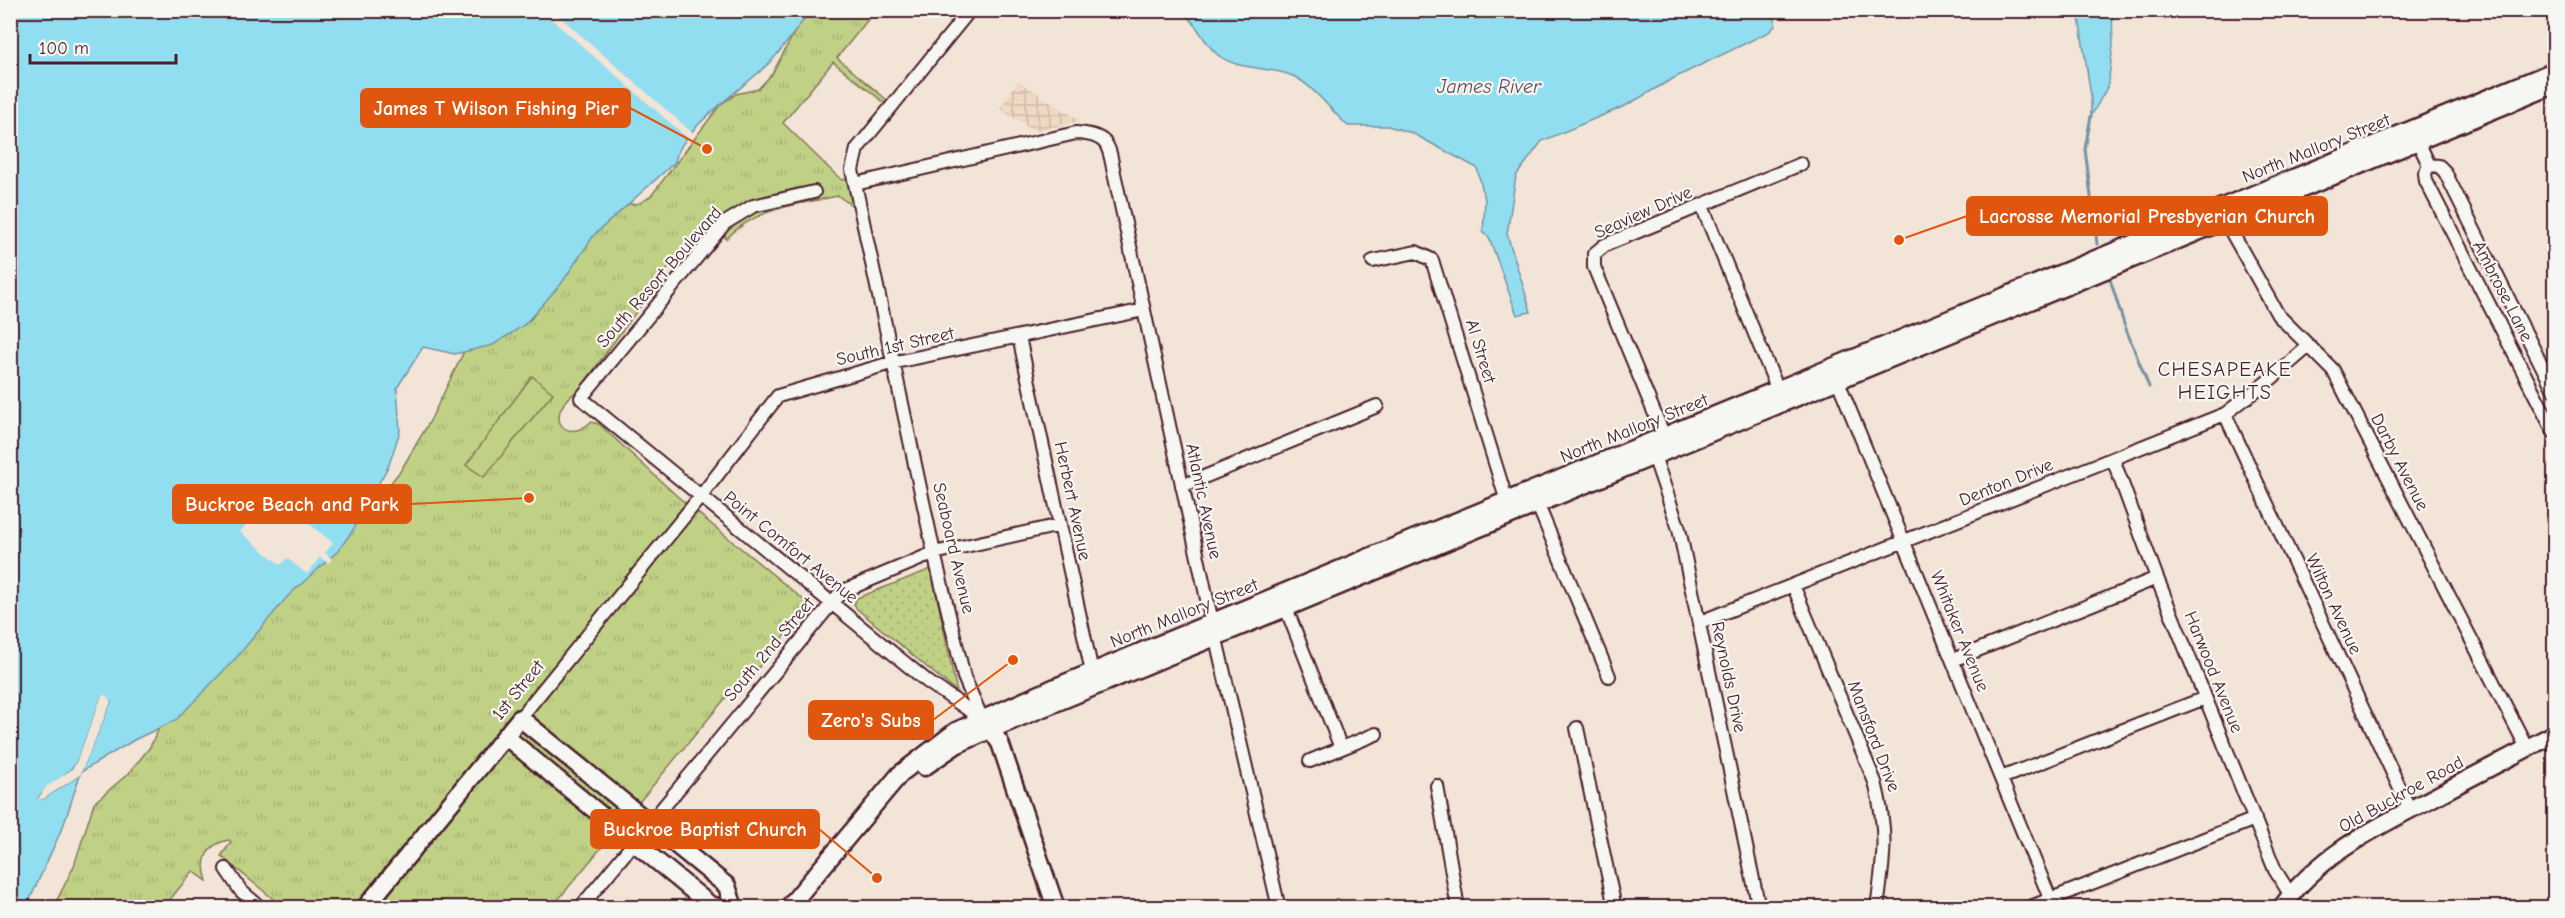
<svg xmlns="http://www.w3.org/2000/svg" width="2565" height="918" viewBox="0 0 2565 918" font-family="'Comic Neue',sans-serif">
  <style>
    .industrial { fill: url(#industrial-grid) }
    .grass { fill: url(#grass-dots); stroke: #857858; stroke-width: 1.5 }
    .park { fill: url(#park-tufts); stroke: #857858; stroke-width: 1.5 }
    .pitch { fill: #c0d186; stroke: #857858; stroke-width: 1.5 }
    .water { fill: #92def1; stroke: #7592a2; stroke-width: 1.5 }
    .pier { fill: #f2e5d7; fill-rule: evenodd }
    .lines { fill: none; stroke-linecap: round; stroke-linejoin: round }
    .stream { stroke: #7592a2; stroke-width: 3 }
    .street-casing { stroke: #4a1f2b; stroke-width: 16 }
    .secondary-casing { stroke: #4a1f2b; stroke-width: 21 }
    .street { stroke: #f6f6f2; stroke-width: 12 }
    .secondary { stroke: #f6f6f2; stroke-width: 16 }
    .labels { text-anchor: middle; stroke-width: 4.5; stroke-linejoin: round; paint-order: stroke }
    .street-label { font-size: 18px; fill: #4a1f2b; stroke: #f6f6f2 }
    .water-label { font-size: 20px; font-style: italic; fill: #5c4f5c; stroke: #f6f6f2 }
    .neighbourhood-label { font-size: 20px; letter-spacing: 1.5px; fill: #4a1f2b; stroke: #f6f6f2 }
    .leader { fill: none; stroke: #e0560e; stroke-width: 2 }
    .callout-dot { fill: #e0560e; stroke: #f6f6f2; stroke-width: 2 }
    .callout { fill: #e0560e; stroke: #e0560e; stroke-width: 2 }
    .callout-label { font-size: 20px; text-anchor: middle; font-weight: bold; fill: #fff }
  </style>
  <defs>
    <pattern id="industrial-grid" width="8" height="8" patternUnits="userSpaceOnUse" patternTransform="scale(1.5)"><rect width="8" height="8" fill="#efd9c4"/><path d="M0 4h8M4 0v8" fill="none" stroke="#cebaa9"/></pattern>
    <pattern id="grass-dots" width="8" height="8" patternUnits="userSpaceOnUse" patternTransform="scale(1.5)"><rect width="8" height="8" fill="#c0d186"/><path d="M2 2h.1M6 6h.1" fill="none" stroke="#a6b374" stroke-width="1.8" stroke-linecap="round"/></pattern>
    <pattern id="park-tufts" width="24" height="20" patternUnits="userSpaceOnUse" patternTransform="scale(1.5)"><rect width="24" height="20" fill="#c0d186"/><path d="M3 7l-1-3M5 7V3M7 7l1-3M15 17l-1-3M17 17v-4M19 17l1-3" fill="none" stroke="#a6b374"/></pattern>
  </defs>
  <rect width="100%" height="100%" fill="#f2e5d7"/>
  <filter id="ink" filterUnits="userSpaceOnUse"><feTurbulence type="fractalNoise" baseFrequency=".0167" numOctaves="2"/><feDisplacementMap in="SourceGraphic" scale="12" xChannelSelector="R" yChannelSelector="G"/><feConvolveMatrix kernelMatrix="1 2 1 2 8 2 1 2 1" color-interpolation-filters="sRGB"/></filter>
  <g filter="url(#ink)">
    <path class="industrial" d="M1018 81 1081 121 1034 131 1000 109Z"/>
    <path class="grass" d="M931 569 957 692 857 609 854 604 857 598Z"/>
    <path class="park" d="M806 11H875L837 58 894 106 891 108 833 62 783 123 835 174 842 180 847 179 853 206 838 196C796 205 757 207 726 239L716 210 669 267 579 390C541 414 564 446 591 422L599 424 677 496 810 605 748 680 743 677 552 907H283L221 856 231 842 229 840C206 844 200 861 207 881L193 871 164 907 53 908 74 866 94 803 129 773 150 747 177 690 342 538 377 500 401 470 430 421 474 331 517 327 531 319 617 199C632 207 637 206 651 196L720 105 736 94 758 89 772 74Z"/>
    <path class="pitch" d="M532 376 553 393 484 477 466 465Z"/>
    <path class="water" d="M10 11H811C797 27 785 47 770 62 746 87 680 128 675 162L594 235 561 284 524 325 493 345 455 354 423 347 397 388 400 431 389 465 353 530 338 551 288 596 236 658 176 720 134 740 81 772 111 702 102 696 76 763C66 778 49 783 38 798L43 799 80 775 64 824 26 908 10 907Z
      M1178 11 1775 10V26L1769 32 1674 78 1627 105 1542 141 1516 176 1507 234 1531 312 1517 315 1489 237 1483 233 1485 200 1477 168 1412 133 1388 126H1348C1330 110 1314 86 1293 76 1270 66 1238 71 1218 55 1202 42 1197 19 1178 11Z
      M2078 11H2112L2113 45 2108 86 2091 116V96Z"/>
    <path class="pier" d="M542 11H553L695 135 690 140Z
      M271 493 333 543 325 553 332 559 328 563 320 557 307 574 287 558 281 565 240 532Z
      M102 695 107 696 111 702 80 775 43 799H38L46 787 71 770 76 763ZM104 699 108 702 78 772 44 795 48 789 73 773 78 765Z"/>
    <g class="lines">
      <path class="stream" d="M2091 116 2085 149 2097 244
        M2110 279 2124 324 2149 387"/>
      <defs>
        <path id="street" d="M970 10 857 149 852 170 934 553 964 677 982 719
          M2415 135 2429 165
          M2429 165 2425 173 2426 181 2554 432
          M2429 165 2439 166 2445 172 2554 390
          M855 184 1076 133C1114 135 1108 150 1116 182L1212 622 1279 908
          M814 192 753 206 725 223 581 398 928 682 982 719
          M1702 206 1778 390
          M2222 215 2278 315 2333 370 2527 748
          M1373 261 1416 252 1432 260 1509 508
          M1019 337 1092 672
          M1835 374 2054 908
          M2225 414 2410 810
          M1666 441 1594 267V254L1605 245 1801 164
          M1654 456 1679 529 1759 908
          M2113 459 2157 578 2275 870 2290 894
          M1182 486 1377 406
          M1537 503 1609 676
          M1793 585 1875 782C1888 833 1884 857 1877 908
          M1286 608 1341 748
          M1700 622 2225 414 2272 378 2309 346
          M1953 660 2157 578
          M520 718 701 496 778 396 891 363 1144 310
          M1577 728 1615 908
          M1310 761 1376 734
          M2001 778 2205 698
          M1437 786 1458 908
          M226 869 241 891 261 908
          M580 908 841 592 934 553 1060 525
          M2028 908 2255 819"/>
        <path id="secondary" d="M985 721 1000 743 1056 908
          M505 736 710 905 721 908
          M924 767 956 745 992 729 2554 85
          M365 908 520 718 727 886 734 908
          M788 908 900 774 956 731 1051 689 1389 549 2554 71
          M2281 908C2319 854 2379 826 2436 796 2475 775 2515 755 2554 734"/>
      </defs>
      <use href="#street" class="street-casing"/>
      <use href="#secondary" class="secondary-casing"/>
      <use href="#street" class="street"/>
      <use href="#secondary" class="secondary"/>
    </g>
  </g>
  <g class="labels">
    <g class="street-label">
      <text transform="translate(2316 148) rotate(-22)" y="6">North Mallory Street</text>
      <text transform="translate(1643 212) rotate(-24)" y="6">Seaview Drive</text>
      <text transform="translate(659 277) rotate(-49)" y="6">South Resort Boulevard</text>
      <text transform="translate(2503 291) rotate(63)" y="6">Ambrose Lane</text>
      <text transform="translate(895 346) rotate(-13)" y="6">South 1st Street</text>
      <text transform="translate(1481 351) rotate(73)" y="6">Al Street</text>
      <text transform="translate(1634 428) rotate(-22)" y="6">North Mallory Street</text>
      <text transform="translate(2400 462) rotate(63)" y="6">Darby Avenue</text>
      <text transform="translate(2006 482) rotate(-22)" y="6">Denton Drive</text>
      <text transform="translate(1073 501) rotate(78)" y="6">Herbert Avenue</text>
      <text transform="translate(1204 501) rotate(78)" y="6">Atlantic Avenue</text>
      <text transform="translate(791 547) rotate(39)" y="6">Point Comfort Avenue</text>
      <text transform="translate(954 548) rotate(77)" y="6">Seaboard Avenue</text>
      <text transform="translate(2334 604) rotate(65)" y="6">Wilton Avenue</text>
      <text transform="translate(1184 613) rotate(-22)" y="6">North Mallory Street</text>
      <text transform="translate(1960 631) rotate(68)" y="6">Whitaker Avenue</text>
      <text transform="translate(769 649) rotate(-50)" y="6">South 2nd Street</text>
      <text transform="translate(2214 672) rotate(68)" y="6">Harwood Avenue</text>
      <text transform="translate(1729 677) rotate(78)" y="6">Reynolds Drive</text>
      <text transform="translate(518 690) rotate(-51)" y="6">1st Street</text>
      <text transform="translate(1874 736) rotate(69)" y="6">Mansford Drive</text>
      <text transform="translate(2401 794) rotate(-29)" y="6">Old Buckroe Road</text>
    </g>
    <g class="water-label">
      <text x="1489" y="93">James River</text>
    </g>
    <g class="neighbourhood-label">
      <text x="2225" y="376">CHESAPEAKE<tspan x="2225" dy="23">HEIGHTS</tspan></text>
    </g>
  </g>
  <path class="leader" d="M707 149L630 108M1899 240L1967 216M529 498L411 504M1013 660L933 720M877 878L819 829"/>
  <g class="callout-dot">
    <circle cx="707" cy="149" r="6"/>
    <circle cx="1899" cy="240" r="6"/>
    <circle cx="529" cy="498" r="6"/>
    <circle cx="1013" cy="660" r="6"/>
    <circle cx="877" cy="878" r="6"/>
  </g>
  <g class="callout">
    <rect x="361" y="89" width="269" height="38" rx="6"/>
    <rect x="1967" y="197" width="360" height="38" rx="6"/>
    <rect x="173" y="485" width="238" height="38" rx="6"/>
    <rect x="809" y="701" width="124" height="38" rx="6"/>
    <rect x="591" y="810" width="228" height="38" rx="6"/>
  </g>
  <g class="callout-label">
    <text x="496" y="115">James T Wilson Fishing Pier</text>
    <text x="2147" y="223">Lacrosse Memorial Presbyerian Church</text>
    <text x="292" y="511">Buckroe Beach and Park</text>
    <text x="871" y="727">Zero's Subs</text>
    <text x="705" y="836">Buckroe Baptist Church</text>
  </g>
  <rect width="2565" height="918" fill="none" stroke="#f6f6f2" stroke-width="36"/>
  <rect x="18" y="18" width="2529" height="882" fill="none" stroke="#4a1f2b" stroke-width="2" filter="url(#ink)"/>
  <path d="M30 54v9h146v-9" fill="none" stroke="#4a1f2b" stroke-width="3"/>
  <text x="39" y="54" font-size="18" fill="#4a1f2b" stroke="#f6f6f2" stroke-width="4.5" paint-order="stroke">100 m</text>
</svg>
